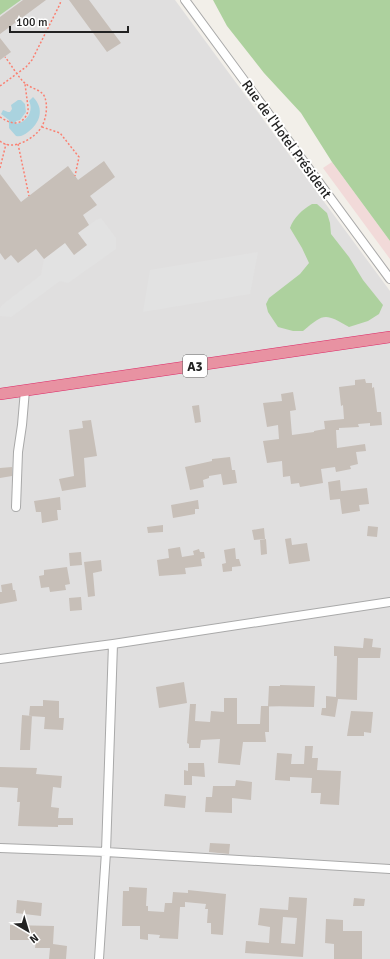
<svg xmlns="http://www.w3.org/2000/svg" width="390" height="959" viewBox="0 0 390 959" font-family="Signika,sans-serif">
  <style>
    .residential { fill: #e0dfdf }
    .commercial { fill: #f2dad9 }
    .forest { fill: #add19e }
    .parking { fill: #e2e2e2 }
    .water { fill: #aad3df }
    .building { fill: #c7bfb8; fill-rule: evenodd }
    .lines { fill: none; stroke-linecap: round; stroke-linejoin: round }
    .minor-casing { stroke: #a9a9a9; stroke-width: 10 }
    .highway-casing { stroke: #dc2a67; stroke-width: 12 }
    .path { stroke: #fa8072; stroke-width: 1.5; stroke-dasharray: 2 2; stroke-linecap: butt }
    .minor { stroke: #fff; stroke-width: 8 }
    .highway { stroke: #e892a2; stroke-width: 11 }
    .labels { text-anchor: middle; stroke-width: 4; stroke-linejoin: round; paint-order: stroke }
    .shield { fill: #fff; stroke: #646464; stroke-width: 1 }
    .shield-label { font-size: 13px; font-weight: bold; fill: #222 }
    .street-label { font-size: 14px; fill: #222; stroke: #fff }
  </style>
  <rect width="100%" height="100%" fill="#f2efe9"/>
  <path class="residential" d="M0 0H175L390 291V959H0Z"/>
  <path class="commercial" d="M332 162 390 241V259L323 168Z"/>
  <path class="forest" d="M0 0H21L0 15Z
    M213 0H390V241L332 162 301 113 264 73 227 26Z
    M312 204H317L327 213 330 223 331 234 349 257 363 280 383 305 379 314 368 321 349 327C325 313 324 313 303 331H293L278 327 268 312 266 304 269 298 300 274 309 263 302 248 290 228C294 217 302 210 312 204Z"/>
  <path class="parking" d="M101 218 116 238V249L68 283 60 281 11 317 0 316V308L2 305 41 275 44 259 65 243 74 255 87 245 78 233 96 220Z
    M258 252 250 294 143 312 150 270Z"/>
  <path class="water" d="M33 97C45 109 40 123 28 132 24 135 21 137 16 136L9 128V120L1 114 3 110 8 112H10L12 109 11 105 18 100H21L25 104 26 112 20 120 16 121V124C27 122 34 111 29 101Z"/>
  <path class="building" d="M23 0H46L0 34V17Z
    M69 0H89L121 43 107 52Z
    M0 38 11 52 0 60Z
    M104 161 115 177 90 196 97 205 83 215 89 225 78 233 87 245 74 255 65 243 44 259 36 249 18 263 11 255 5 260 0 253V174L21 202 68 166 78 180Z
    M365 379 366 383H372V388L374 387 377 412H381L382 425 370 426V423L358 424 359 427 339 428V430H336L337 448 365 444 366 451 356 452 358 464 350 466 351 469 336 472 335 467 321 469 323 483 300 487 299 483 291 484 290 476 283 477 282 461 267 463 263 441 279 439 278 425 267 427 263 403 282 401 281 394 293 392 296 410 290 411 292 435 314 432V431L325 429 324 421 344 419 343 405 341 406 339 387 355 385V380Z
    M199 405 201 422 195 423 192 406Z
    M91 420 97 456 84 458 86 487 62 491 59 479 74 476 69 430 83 428 82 421Z
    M230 457 232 470H235L237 483 223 485 221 474 209 476V478L203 480 204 487 190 490 185 467 212 461V459Z
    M12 467V476L0 478V468Z
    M340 480 341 491 367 488 369 504 359 505 360 511 342 514 340 499 330 500 328 482Z
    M60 497 61 510H57L58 520 42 523 41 512H36L34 501Z
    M198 500 199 509H195V514L173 518 171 505Z
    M163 525V532L148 533 147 527Z
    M368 526 378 527 377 537 367 536Z
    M264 528 265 539 254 540 252 530Z
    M291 538 292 545 307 543 310 561 289 564 285 539Z
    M266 539 267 554 261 555 260 540Z
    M180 547 182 557 194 555 193 551 199 549 200 552H204L205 558 201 559 202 566 185 568 186 574 159 576 157 560 169 558 168 549Z
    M235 548 236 559H239L241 566 232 567V571L223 572 222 564 226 563 224 550Z
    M81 552 82 565 70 566 69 553Z
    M101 560 102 571 93 573 95 596 88 597 84 562Z
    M67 567 70 584 65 585 66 590 50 592 49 587 41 588 39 576 44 575V570Z
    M12 583 13 590H15L17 601 0 604V592H2L1 585Z
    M81 597 82 610 70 611 69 598Z
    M364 638 373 639 372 647 381 648 380 658H358L357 700 338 699 335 717 321 715 322 708H326V696L336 697 337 656H334V646L363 648Z
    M184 682 187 703 159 708 156 687Z
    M280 685 315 686 314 707 268 706 269 686H280Z
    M224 698H237V724H260L261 706H269V732H265L266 742H243L240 765 218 763 220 739 201 740 200 748H189V744L187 743 190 704H196L195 721 210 722 211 711 224 712Z
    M43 700 59 701V718H64L63 730 44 729 45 717 29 716 30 706H43Z
    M351 711 373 712 371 733 364 732V736H347Z
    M22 715 32 716 30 750H20Z
    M305 746H313L312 758H318L317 770 341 771 339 805 320 804 321 793H311L312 778 290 777V781L275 780 277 753 292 754 291 764H304Z
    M188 763H204L205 777 192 776V785H184V770L188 771Z
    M0 767 37 768 36 774 62 776 61 788 53 787 51 807 59 808 58 818H73V825H58V827L18 826 20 802H17L18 788 0 787Z
    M236 780 252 782 251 800 232 798V813L205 812 206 797H212L213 786H235Z
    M165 794 186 796 185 808 164 806Z
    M210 843 230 844 229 854 209 852Z
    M129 887 147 888 146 906H148V911L164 912 165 903H172L173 892 188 893V890L226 894 223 935 211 934V923H207L208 909H205L206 904 185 902V907H180L178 939 159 938 160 935 148 934V940L140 939V926H122L123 891H129Z
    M289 897 307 898 303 957 245 953 246 941 269 943 270 927 258 925 260 908 288 910ZM283 917 297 918 295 944 281 943Z
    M354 898 365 899 364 906H353Z
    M17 900 42 903 41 916 16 913Z
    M326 919 343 920V931H362V959H334V944L325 943Z
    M10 925 54 926 53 944 67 946 66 959H49L50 948H35L36 940H10Z"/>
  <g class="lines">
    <defs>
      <path id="minor" d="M185 0 390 279
        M16 507 18 452 22 425 25 390
        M0 659 113 644 390 602
        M0 848 106 852 390 869
        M99 959 106 852 113 644"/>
      <path id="highway" d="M0 394 390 337"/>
    </defs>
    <use href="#minor" class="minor-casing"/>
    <use href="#highway" class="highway-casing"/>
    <path class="path" d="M0 86 26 67 32 60 60 4 61 0
      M0 117C5 120 10 123 15 123 23 123 29 114 28 107 27 99 26 92 25 84
      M42 127 60 133 79 157 75 176
      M0 141C12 152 36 138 42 126 46 119 48 106 45 98 43 90 32 89 26 84 19 79 11 64 5 57
      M18 144 29 196
      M0 168 6 144"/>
    <use href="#minor" class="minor"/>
    <use href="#highway" class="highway"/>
  </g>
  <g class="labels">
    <rect class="shield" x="183" y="355" width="24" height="22" rx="3"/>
    <g class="shield-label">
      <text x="195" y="371">A3</text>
    </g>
    <g class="street-label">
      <text transform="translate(287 139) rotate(54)" y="5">Rue de l'Hotel Président</text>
    </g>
  </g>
  <g transform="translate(28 931) rotate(142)" stroke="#ffffff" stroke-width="3" paint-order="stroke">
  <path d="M0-3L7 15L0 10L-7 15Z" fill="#222222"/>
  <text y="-6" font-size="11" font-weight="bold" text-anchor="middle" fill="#222222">N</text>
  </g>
  <path d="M10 26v6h118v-6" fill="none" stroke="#222222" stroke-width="2"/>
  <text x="16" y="26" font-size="12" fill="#222222" stroke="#ffffff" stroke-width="3" paint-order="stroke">100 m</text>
</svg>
